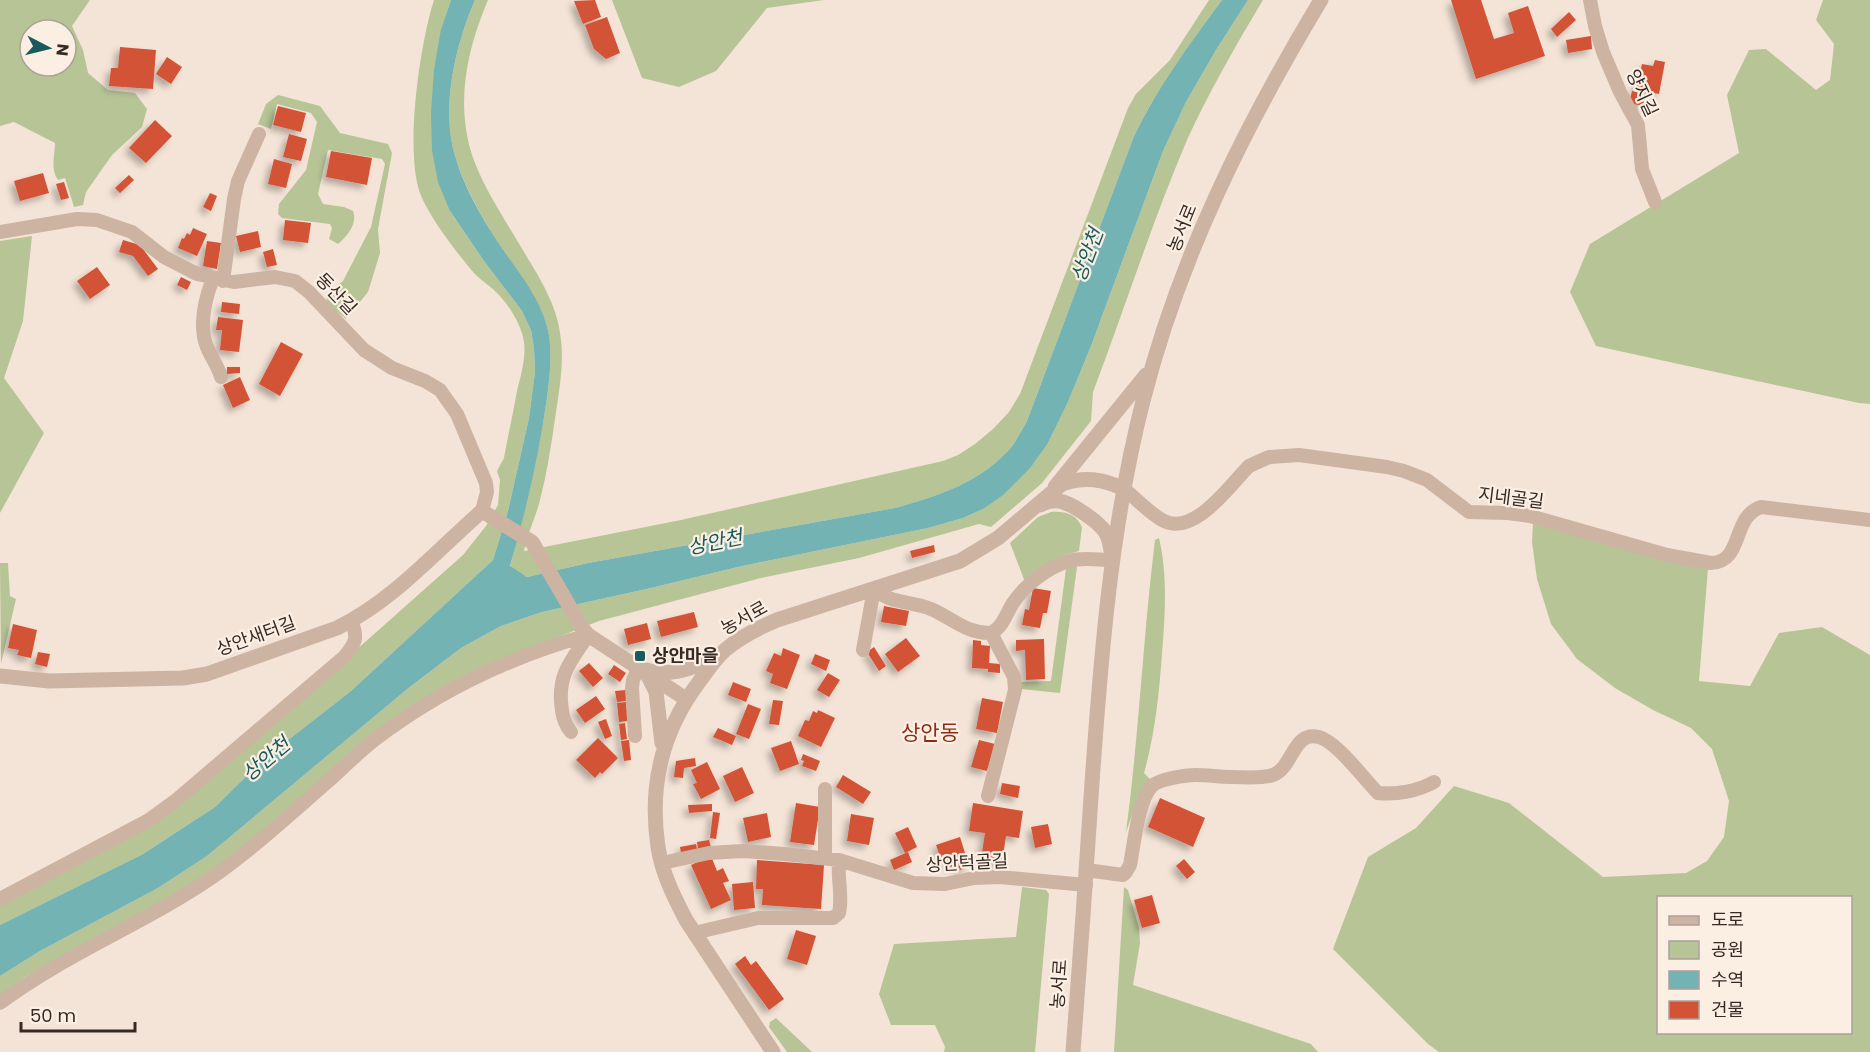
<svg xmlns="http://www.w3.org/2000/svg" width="1870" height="1052" viewBox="0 0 1870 1052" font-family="Poppins,'Noto Sans KR',sans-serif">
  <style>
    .green { fill: #b7c496; fill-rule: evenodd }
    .water { fill: #73b3b3 }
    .building { fill: #d25336; filter: url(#shadow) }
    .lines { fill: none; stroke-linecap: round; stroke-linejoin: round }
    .minor { stroke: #cdb3a2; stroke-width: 14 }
    .tertiary { stroke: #cdb3a2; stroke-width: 15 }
    .poi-dot { fill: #175b5c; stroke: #fbefe4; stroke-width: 2 }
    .labels { text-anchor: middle; stroke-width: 4.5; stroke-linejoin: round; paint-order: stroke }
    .street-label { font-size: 18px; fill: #362a25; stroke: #fbefe4 }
    .poi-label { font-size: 18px; font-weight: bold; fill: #362a25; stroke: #fbefe4; text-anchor: start }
    .water-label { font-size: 20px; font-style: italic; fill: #175b5c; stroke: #fbefe4 }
    .quarter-label { font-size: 21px; fill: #8d2c16; stroke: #fbefe4 }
  </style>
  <defs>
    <filter id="shadow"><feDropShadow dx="-4.5" dy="4.5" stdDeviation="3" flood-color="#0004"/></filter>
  </defs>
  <rect width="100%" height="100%" fill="#f4e4d7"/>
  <path class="green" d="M0 0H90L72 26 83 50 88 73 108 90 135 93 147 109 142 127 112 155 86 192 83 205 74 207 65 178 58 180C50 169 55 155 55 143L14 122 0 126ZM30 30H66V66H30Z
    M434 0H451L441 29 450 211 484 261 522 311 531 330 534 348 535 372 529 418 508 511 493 560 351 691 265 758 215 807 143 854 0 925V903L111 844 346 659 463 555 486 526 498 505 500 480 497 471 504 458C508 436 513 414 517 391 521 375 526 358 524 342 522 326 509 305 498 294 491 286 481 281 474 273 457 253 433 222 422 198 403 157 420 43 434 0Z
    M475 0H488C466 52 454 108 475 163 487 193 505 220 521 247 537 274 556 302 560 333 565 361 559 391 555 419 551 446 547 473 540 500 536 517 527 534 524 551L681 520 943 461 958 455 975 444 993 429 1009 412 1020 394 1128 108 1136 94 1170 60 1209 0H1222C1190 44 1157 87 1134 136L1027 421C1023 428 1018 437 1013 445 983 482 938 496 895 508L588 563 527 577 510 567C524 511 539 455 547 398 550 374 553 350 547 326 539 298 517 272 501 248 484 220 466 191 456 159 440 110 455 46 475 0Z
    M612 0H824L767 8 716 71 679 87 642 78Z
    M1248 0H1263C1236 45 1209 92 1187 140 1152 222 1125 308 1093 392L1091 421 1042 483 991 527 979 524 859 558 761 578 599 621 510 656 467 677 234 855 173 896 51 962 25 977 0 996V976L40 951 158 888 207 856 406 690 461 648 501 626 542 612 651 588 742 566 928 528 963 518 983 509 1048 443 1068 402 1091 346 1163 151 1186 102 1216 50Z
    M1823 0H1870V404L1859 403 1596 346 1570 292 1590 244 1739 153 1727 95 1749 50 1766 49 1816 90 1830 80 1834 44 1816 20Z
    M278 95 320 106 340 133 388 144 392 153 378 229 380 253 368 292 346 319 327 303 326 294 343 281 371 227 385 164 382 159 328 150 318 194 323 204 344 207 353 211C358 223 347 237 338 244L329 239 332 228 330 224 282 218 278 214 279 204 306 170 317 122 311 113 277 104 271 129 258 124 266 104Z
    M32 236 23 321 4 378 44 433 0 513V241Z
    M1051 512C1065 511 1076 514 1082 527L1079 551 1065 555 1025 582 1010 543 1038 517Z
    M1533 524 1708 568 1699 681 1750 686 1779 633 1822 627 1870 655V1052H1439L1428 1044 1333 949 1368 857 1416 828 1454 786 1509 803 1603 877 1686 873 1707 861 1724 837 1729 801 1712 749 1691 728 1653 710 1615 688 1577 659 1551 624 1537 579 1532 542ZM1658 898H1850V1032H1658Z
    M1159 538C1168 577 1165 614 1162 654 1159 695 1155 734 1144 773L1150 779 1139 796 1126 832C1139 735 1143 637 1155 540Z
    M0 563H8L10 596 16 599 1 664Z
    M1070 567H1077L1060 693 1021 689V682L1051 681 1066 569Z
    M1022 887 1046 890 1049 894 1035 1052H944L945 1047 935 1025H891L879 994 894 944 1016 937Z
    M1124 887 1128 890 1139 928 1140 943 1133 985 1311 1044 1318 1052H1114Z
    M776 1018 812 1052H787L769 1027 770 1022Z"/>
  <path class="water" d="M451 0H475C455 46 440 110 456 159 465 189 482 218 499 244 517 271 538 294 547 326 553 349 550 374 547 398 539 455 526 511 510 566L527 577 588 563 895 508C938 496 983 482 1013 445 1018 437 1023 428 1027 421L1134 136C1158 86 1189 45 1222 0H1248L1216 50 1186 102 1163 151 1091 346 1068 402 1048 443 1030 468 1003 495 983 509 963 518 928 528 742 566 651 588 542 612 501 626 461 648 406 690 207 856 158 888 40 951 0 976V925L143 854 215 807 265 758 351 691 493 560 508 511 529 418 535 372 534 348 531 330 522 311 484 261 450 211 438 182 432 150 431 113 434 70 441 29Z"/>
  <path class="building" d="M595 0 601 17 583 24 574 1Z
    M1451 0H1481L1494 39 1514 33 1508 13 1528 6 1545 56 1476 79Z
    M1569 12 1576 20 1557 37 1551 29Z
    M607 17 620 53 606 59 594 49 585 25Z
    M1591 36 1592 49 1568 53 1566 40Z
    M120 47 156 50 153 89 109 86 111 68H118Z
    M167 57 182 67 171 84 156 74Z
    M1655 60 1665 62 1659 94 1636 89 1642 64 1653 66Z
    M1632 91 1645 94 1643 106 1629 103Z
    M278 106 306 113 301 132 273 125Z
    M155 120 172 136 146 163 129 148Z
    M289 134 307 139 301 161 283 157Z
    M331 151 372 158 367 185 326 177Z
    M274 159 292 164 286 188 268 184Z
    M43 173 49 193 20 201 14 181Z
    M129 175 134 180 120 193 115 188Z
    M64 182 69 198 61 200 56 184Z
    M210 193 217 196 211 211 203 207Z
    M285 220 311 223 308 243 283 240Z
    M193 228 207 234 197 256 178 248 182 238 184 239 187 233 190 235Z
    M258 231 261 247 240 252 236 236Z
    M123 240 140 245 158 269 148 276 133 256 119 252Z
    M207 241 221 243 217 269 203 266Z
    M273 249 277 265 267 267 263 252Z
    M97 267 110 285 90 299 77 281Z
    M181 277 191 282 187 290 177 285Z
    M222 302 240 304 239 314 221 312Z
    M218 317 243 320 239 352 220 350 222 330H216Z
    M281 342 303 354 280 396 259 384Z
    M227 367H240V373L227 374Z
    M240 377 250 400 233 408 223 385Z
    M934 545 935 552 912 558 910 551Z
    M1033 588 1051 591 1047 613H1043L1040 628 1022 625 1025 609 1029 610Z
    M884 606 909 611 906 626 881 622Z
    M694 612 698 627 661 637 657 621Z
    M647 623 651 639 628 645 624 629Z
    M13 624 37 630 31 658 17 655 19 650 8 648Z
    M906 638 920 656 898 672 885 654Z
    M1044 639 1045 679 1026 680 1025 650 1016 651V640Z
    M973 640 981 641V645L990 646 989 663 1000 664V673L988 672V669L972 668Z
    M874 647 886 666 879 671 867 652Z
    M783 648 800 655 787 689 770 683 773 674 766 671 774 653 781 656Z
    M38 652 50 654 47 667 35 664Z
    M815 654 830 660 826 671 811 664Z
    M589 663 603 678 593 687 579 671Z
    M614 665 626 673 620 682 608 674Z
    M828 673 840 680 829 697 817 690Z
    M733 682 751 689 746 702 728 695Z
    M626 690 627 701 617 702 615 691Z
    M596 696 605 709 585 723 576 710Z
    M982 698 1003 702 997 733 976 729Z
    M773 700 783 701 779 725 769 724Z
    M626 702 628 721 619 722 617 703Z
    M748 704 761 709 749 739 736 734Z
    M818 710 835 718 821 747 798 736 805 720 809 721 813 711 817 713Z
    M606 719 612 736 605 739 598 722Z
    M625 723 627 739 621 740 619 724Z
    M718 728 736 736 732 745 713 737Z
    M598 738 618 758 602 774 600 772 595 778 576 760Z
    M629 740 631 760 624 761 621 741Z
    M979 740 995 744 987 771 971 767Z
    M791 741 799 764 780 771 771 748Z
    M803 754 820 761 816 771 802 766 804 761 801 760Z
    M695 758 696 766 684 768 683 778 674 777 676 761Z
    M707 762 720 789 701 799 693 784 697 783 691 770Z
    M742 767 754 793 735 802 723 776Z
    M843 775 871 792 863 804 836 787Z
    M1002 783 1020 786 1018 798 1000 794Z
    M1160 798 1205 818 1193 847 1148 827Z
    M796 803 820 807 814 845 790 842Z
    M973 803 1023 811 1019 838 1006 836 1002 862 981 859 985 833 969 831Z
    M712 804V811L689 813 688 805Z
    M713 812 720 813 716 839 710 838Z
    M767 813 771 837 748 842 743 818Z
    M851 814 874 818 869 845 847 841Z
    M1048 824 1052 844 1035 848 1031 827Z
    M908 827 917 847 905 853 895 833Z
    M960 837 969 866 960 870 958 864 950 867 946 854 940 856 936 845Z
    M709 840 711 847 698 849 697 842Z
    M696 844 697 849 681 853 680 847Z
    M908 852 912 862 894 870 890 860Z
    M711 856 717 871 723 868 729 881 723 883 731 900 711 909 691 865Z
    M1184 859 1195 872 1187 879 1176 866Z
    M757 860 824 865 821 909 762 905 763 889H756Z
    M753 882 755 908 734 910 732 884Z
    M1152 895 1160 923 1142 928 1134 900Z
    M796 930 816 936 807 965 787 959Z
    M745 956 751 965 756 961 784 999 769 1010 735 964Z"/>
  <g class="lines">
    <path class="minor" d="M1590 0 1595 26 1603 52 1620 92 1638 125 1642 169 1655 202
      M0 232 77 219 97 220 132 232 164 257 197 274 234 282 275 277 295 281 309 292 364 350 392 368 425 381 440 390 457 414 486 483 487 492 482 511
      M213 278C205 299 198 325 207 347 211 357 218 366 221 377
      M223 281 234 199 238 181 259 134
      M1124 489C1137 499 1150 514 1164 521 1195 536 1230 485 1249 466L1269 457 1299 455 1387 467 1404 471 1427 480 1469 512 1508 513 1530 516 1667 555 1711 563C1744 562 1731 517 1761 507L1870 520
      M863 650 874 589C890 604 912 601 931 609 952 618 967 634 991 633 1003 627 1006 614 1013 603 1025 585 1048 567 1069 561 1082 557 1098 560 1112 560
      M571 732C563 722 562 713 561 701 559 672 573 659 588 635
      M635 736 632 688 633 680 639 667
      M825 789V858
      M988 796 1015 690 1014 677 991 633
      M662 863 709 853 743 851 784 854 839 860 913 883 945 884 974 878 999 877 1086 885
      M1086 870 1123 875 1126 872 1130 865C1134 845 1138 800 1152 786 1159 779 1186 775 1196 775 1208 775 1220 777 1232 777 1245 777 1261 779 1273 775 1293 768 1293 730 1319 737 1337 742 1364 779 1378 793 1397 795 1418 791 1434 782
      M0 899 149 820 175 801 344 657C355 644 359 638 351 621
      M694 933 758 918H833L839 913C843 896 837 878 839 860
      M0 1003C67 953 146 923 214 876 256 846 294 811 333 777 347 764 361 750 377 738 439 691 513 656 588 635"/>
    <path class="tertiary" d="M1055 487 1146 375
      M1040 505C1046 502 1052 500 1059 501 1072 503 1099 522 1106 533 1109 539 1110 544 1111 551
      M646 670C670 677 693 669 714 657
      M647 674 656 692 662 743
      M0 676 49 681 183 678 207 674 337 628C393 601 436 551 482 511L532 542 582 628 588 635 686 699
      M773 1052 686 920C674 897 662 873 658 847 649 787 662 731 699 682 707 671 715 659 725 650 740 637 758 628 777 620L960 561 998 538 1062 484C1085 476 1103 479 1124 489
      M1073 1052C1080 962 1086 873 1092 783 1101 654 1111 526 1143 401 1179 258 1245 126 1321 0"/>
  </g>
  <rect class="poi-dot" x="634" y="650" width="12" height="12" rx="3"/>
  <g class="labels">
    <g class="street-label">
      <text transform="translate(1642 93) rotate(65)" y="6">양지길</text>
      <text transform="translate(1182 228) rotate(-68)" y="6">농서로</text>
      <text transform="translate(336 294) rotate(46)" y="6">동산길</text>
      <text transform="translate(1511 498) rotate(7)" y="6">지네골길</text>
      <text transform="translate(744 618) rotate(-29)" y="6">농서로</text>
      <text transform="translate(256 636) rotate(-20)" y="6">상안새터길</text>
      <text transform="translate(967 863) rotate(-3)" y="6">상안턱골길</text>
      <text transform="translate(1059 984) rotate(-86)" y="6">농서로</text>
    </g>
    <g class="poi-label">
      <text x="652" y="662">상안마을</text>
    </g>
    <g class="water-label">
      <text transform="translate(1087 255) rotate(-69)" y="7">상안천</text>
      <text transform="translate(715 542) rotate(-11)" y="7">상안천</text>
      <text transform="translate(266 759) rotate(-40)" y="7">상안천</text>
    </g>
    <g class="quarter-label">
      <text x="930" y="740">상안동</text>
    </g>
  </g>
  <rect x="1657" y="896" width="195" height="138" fill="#fbefe4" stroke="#aca098" stroke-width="1.5"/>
  <rect x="1669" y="916" width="30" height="9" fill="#cdb3a2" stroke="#aca098" stroke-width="1.5"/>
  <text x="1711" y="926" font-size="18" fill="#362a25">도로</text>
  <rect x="1669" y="941" width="30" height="18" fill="#b7c496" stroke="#aca098" stroke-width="1.5"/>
  <text x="1711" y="956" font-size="18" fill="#362a25">공원</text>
  <rect x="1669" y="971" width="30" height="18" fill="#73b3b3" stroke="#aca098" stroke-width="1.5"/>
  <text x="1711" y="986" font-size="18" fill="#362a25">수역</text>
  <rect x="1669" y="1001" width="30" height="18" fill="#d25336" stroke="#aca098" stroke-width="1.5"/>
  <text x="1711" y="1016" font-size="18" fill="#362a25">건물</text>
  <g transform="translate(48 48) rotate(97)"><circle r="28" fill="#fbefe4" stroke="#aca098" stroke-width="1.5"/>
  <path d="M0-4.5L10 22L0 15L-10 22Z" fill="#175b5c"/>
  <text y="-9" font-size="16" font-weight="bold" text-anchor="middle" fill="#362a25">N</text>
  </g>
  <path d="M21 1022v9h114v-9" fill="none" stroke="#362a25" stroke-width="3"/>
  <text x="30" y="1022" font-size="18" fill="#362a25" stroke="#fbefe4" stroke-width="4.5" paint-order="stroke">50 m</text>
</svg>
